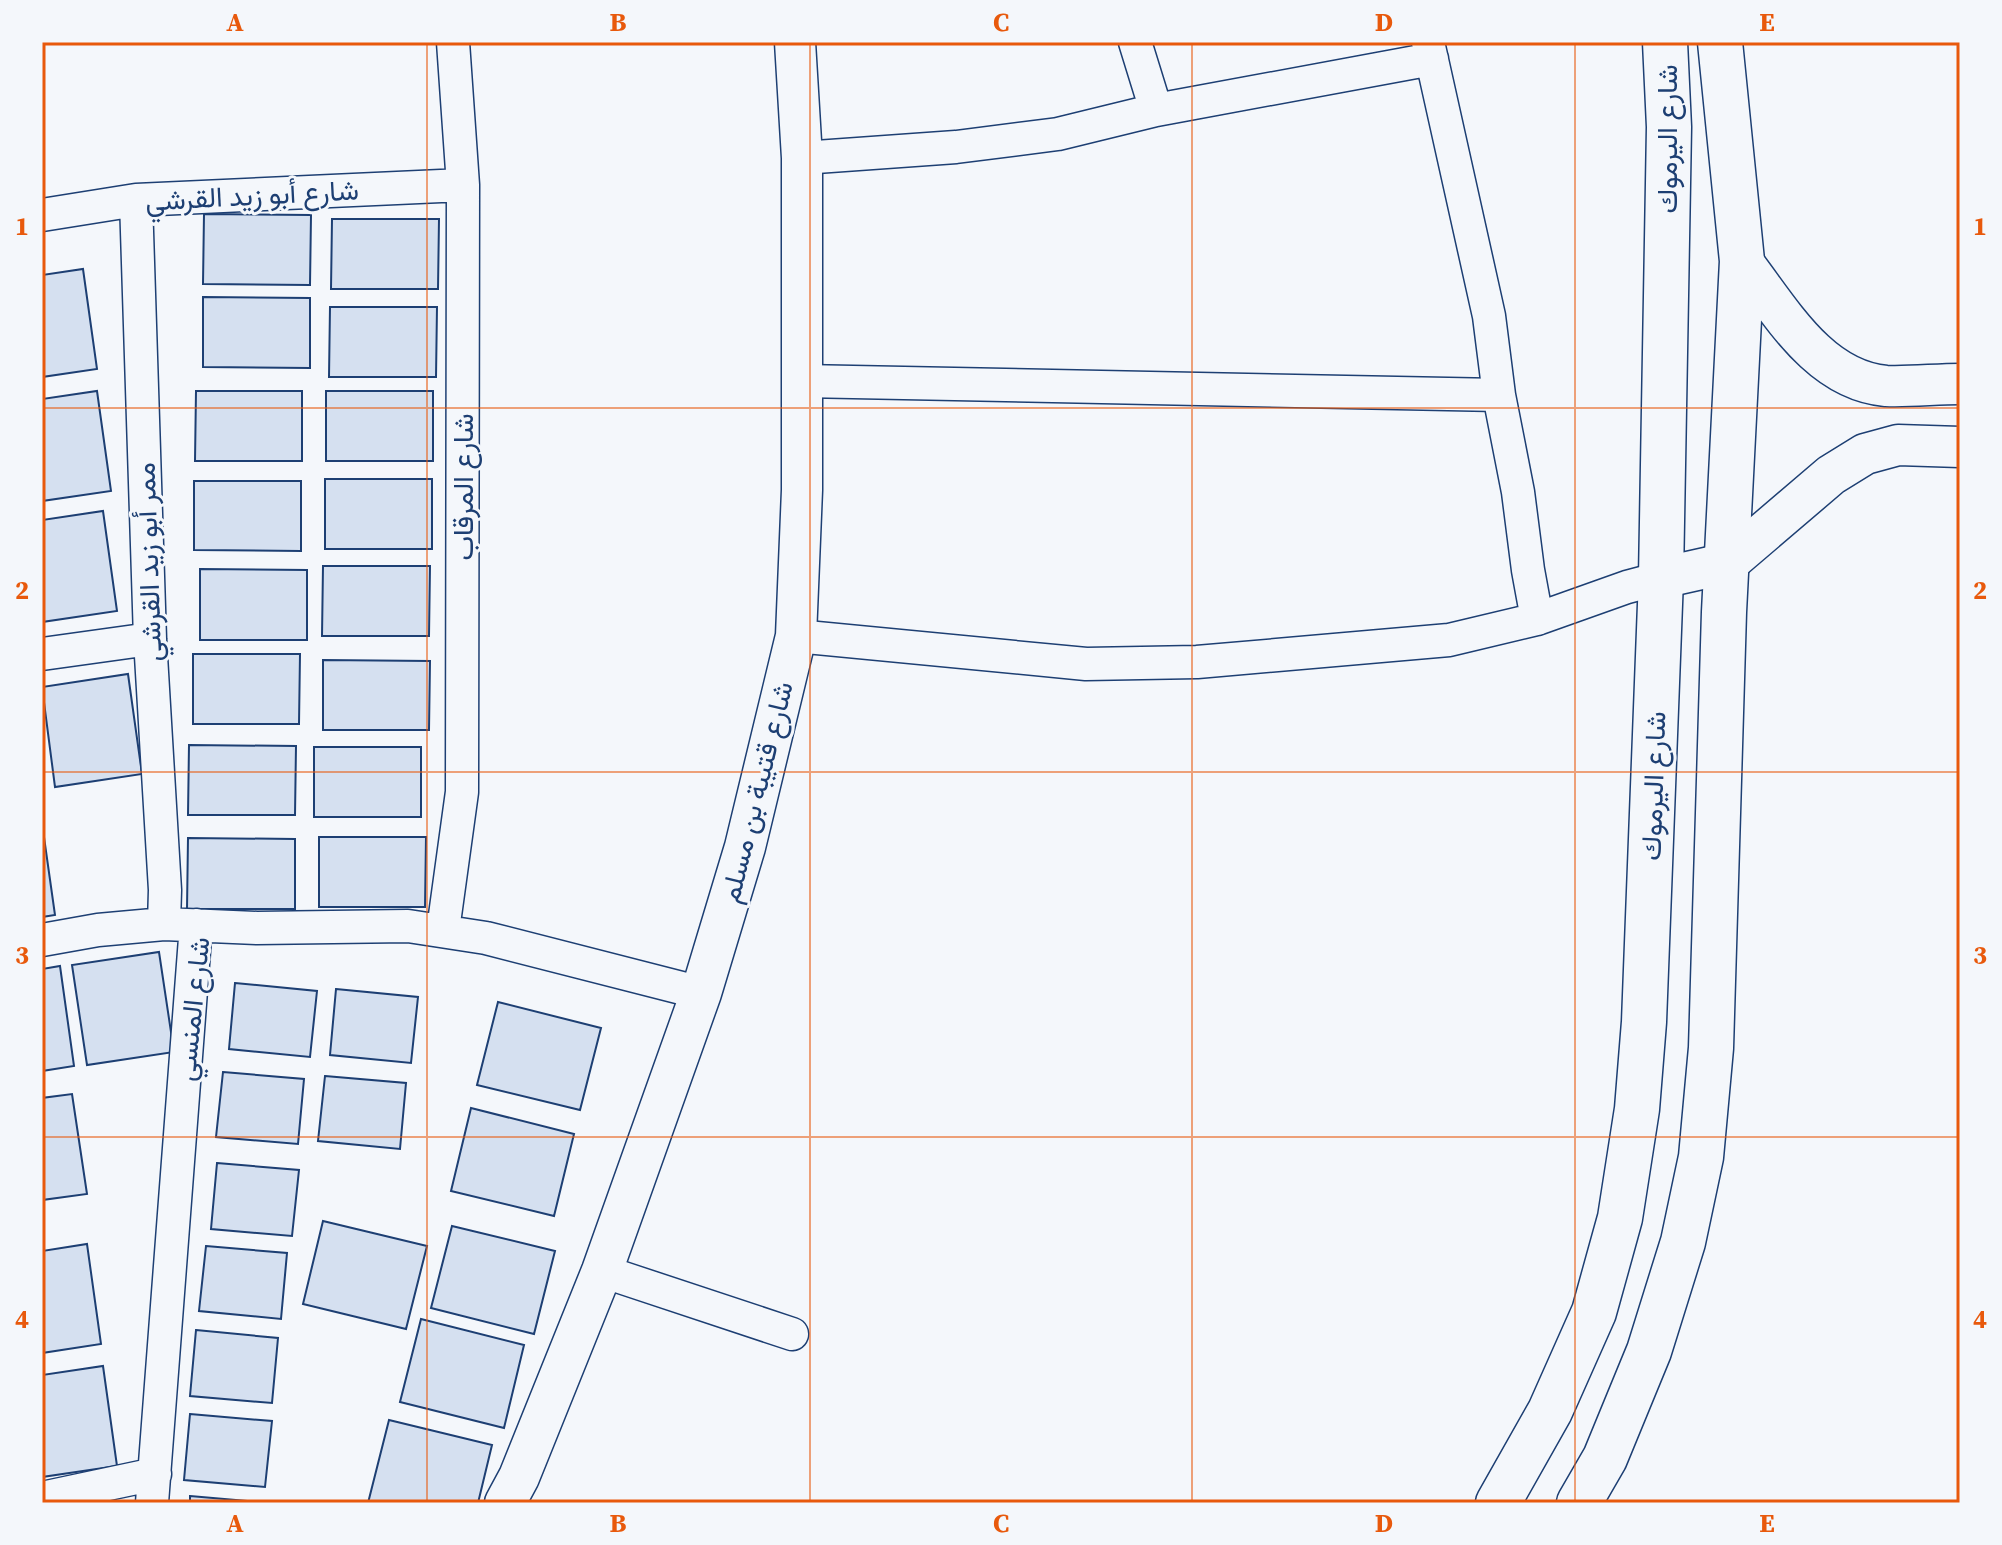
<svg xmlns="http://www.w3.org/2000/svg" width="2002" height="1545" viewBox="0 0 2002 1545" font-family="'Source Serif 4',Vazirmatn,serif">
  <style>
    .building { fill: #d5e0f0; stroke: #1d3f73; stroke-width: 2 }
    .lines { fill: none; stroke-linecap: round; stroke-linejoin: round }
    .minor-casing { stroke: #1d3f73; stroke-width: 35 }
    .tertiary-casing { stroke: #1d3f73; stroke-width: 43 }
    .trunk-casing { stroke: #1d3f73; stroke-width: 47 }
    .minor { stroke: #f4f7fb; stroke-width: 32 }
    .tertiary { stroke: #f4f7fb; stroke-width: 40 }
    .trunk { stroke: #f4f7fb; stroke-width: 44 }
    .grid { fill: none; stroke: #e8590c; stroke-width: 2; stroke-opacity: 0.55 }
    .labels { text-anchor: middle; stroke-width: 6; stroke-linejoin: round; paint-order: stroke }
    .street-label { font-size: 28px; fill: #1d3f73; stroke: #f4f7fb }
    .neatline { fill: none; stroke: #e8590c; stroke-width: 3 }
    .grid-label { font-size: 26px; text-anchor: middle; font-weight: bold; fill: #e8590c }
  </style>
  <rect width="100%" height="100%" fill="#f4f7fb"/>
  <path class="building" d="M204 214 311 215 310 285 203 284Z
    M332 219H439L438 289H331Z
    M83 269 97 369 42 377V275Z
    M203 297 310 298V368L203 367Z
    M330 307H437L436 377H329Z
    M97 391 111 491 42 501V399Z
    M196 391H302V461H195Z
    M326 391H433V461H326Z
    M325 479H432V549H325Z
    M194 481H301V551L194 550Z
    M103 511 117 611 42 622V520Z
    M323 566H430L429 636H322Z
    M200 569 307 570V640H200Z
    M193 654H300L299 724H193Z
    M323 660 430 661 429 730H323Z
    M128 674 142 774 55 787 42 687Z
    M189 745 296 746 295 815H188Z
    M314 747H421V817H314Z
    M42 823 55 915 42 917Z
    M319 837H426L425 907H319Z
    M188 838 295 839V909H187Z
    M159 952 174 1052 87 1065 72 965Z
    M60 966 74 1066 42 1071V969Z
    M235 983 317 991 310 1057 229 1049Z
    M336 989 418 997 411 1063 330 1055Z
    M498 1002 601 1028 580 1110 477 1085Z
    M223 1072 304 1079 298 1144 216 1137Z
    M325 1076 406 1083 400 1149 318 1141Z
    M72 1094 87 1194 42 1200V1098Z
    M471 1108 574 1134 554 1216 451 1191Z
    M217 1163 299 1170 292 1236 211 1229Z
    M323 1221 427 1246 406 1329 303 1304Z
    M452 1226 555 1251 534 1334 431 1308Z
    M87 1244 101 1344 42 1353V1251Z
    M206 1246 287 1253 281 1319 199 1311Z
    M421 1319 524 1345 504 1428 400 1402Z
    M196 1330 278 1338 272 1403 190 1396Z
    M103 1366 117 1466 42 1477V1375Z
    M190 1414 272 1421 265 1487 184 1480Z
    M389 1420 492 1445 478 1503H368Z
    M190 1496 270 1503H190Z"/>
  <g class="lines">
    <defs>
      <path id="minor" d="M1428 42 1489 316 1499 395 1518 492 1528 570 1537 619 1627 587 1661 578
        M1156 110 1432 59
        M802 158 956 147 1058 134 1156 110 1135 42
        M136 200 150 639 165 890 164 924
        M42 215 136 200 463 185
        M802 381 1499 395
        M796 636 1086 664 1197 662 1449 640 1537 619
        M42 654 150 639
        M443 930 462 792 463 185 453 42
        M42 940 98 930 164 924 257 928 408 926 486 938 701 993
        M602 1271 792 1334
        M42 1498 155 1474
        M152 1503 196 925"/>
      <path id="tertiary" d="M1742 261C1780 310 1818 380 1886 386 1910 387 1936 384 1960 384
        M1661 578 1728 563 1831 475 1865 454 1898 445 1960 447
        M505 1503 519 1477 602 1271 701 993 745 847 796 636 802 490V158L795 42"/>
      <path id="trunk" d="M1498 1503 1550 1411 1594 1312 1620 1218 1637 1109 1644 1022 1661 578 1669 127 1665 42
        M1579 1503 1605 1458 1649 1351 1683 1242 1701 1157 1711 1048 1724 612 1742 261 1720 42"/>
    </defs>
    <use href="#minor" class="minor-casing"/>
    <use href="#tertiary" class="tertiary-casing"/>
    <use href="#trunk" class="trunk-casing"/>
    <use href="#minor" class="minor"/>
    <use href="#tertiary" class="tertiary"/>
    <use href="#trunk" class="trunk"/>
  </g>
  <path class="grid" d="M427 42V1503M810 42V1503M1192 42V1503M1575 42V1503M42 408H1960M42 772H1960M42 1137H1960"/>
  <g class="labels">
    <g class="street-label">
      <text transform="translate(1667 139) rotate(-90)" y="10">شارع اليرموك</text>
      <text transform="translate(252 195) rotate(-3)" y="10">شارع أبو زيد القرشي</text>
      <text transform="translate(463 487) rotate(-90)" y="10">شارع المرقاب</text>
      <text transform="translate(148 562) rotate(-92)" y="10">ممر أبو زيد القرشي</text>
      <text transform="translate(1653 786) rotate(-88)" y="10">شارع اليرموك</text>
      <text transform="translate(756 792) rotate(-76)" y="10">شارع قتيبة بن مسلم</text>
      <text transform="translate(192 1009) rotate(-84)" y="10">شارع المنسي</text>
    </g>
  </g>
  <rect width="2002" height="1545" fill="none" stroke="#f4f7fb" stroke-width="88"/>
  <rect x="44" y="44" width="1914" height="1457" class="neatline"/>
  <g class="grid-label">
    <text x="235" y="31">A</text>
    <text x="618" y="31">B</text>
    <text x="1001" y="31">C</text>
    <text x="1384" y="31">D</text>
    <text x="1767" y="31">E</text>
    <text x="22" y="235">1</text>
    <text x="1980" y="235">1</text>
    <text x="22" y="599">2</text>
    <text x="1980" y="599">2</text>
    <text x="22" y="964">3</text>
    <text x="1980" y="964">3</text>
    <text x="22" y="1328">4</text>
    <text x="1980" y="1328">4</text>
    <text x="235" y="1532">A</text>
    <text x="618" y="1532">B</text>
    <text x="1001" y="1532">C</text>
    <text x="1384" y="1532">D</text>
    <text x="1767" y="1532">E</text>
  </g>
</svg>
